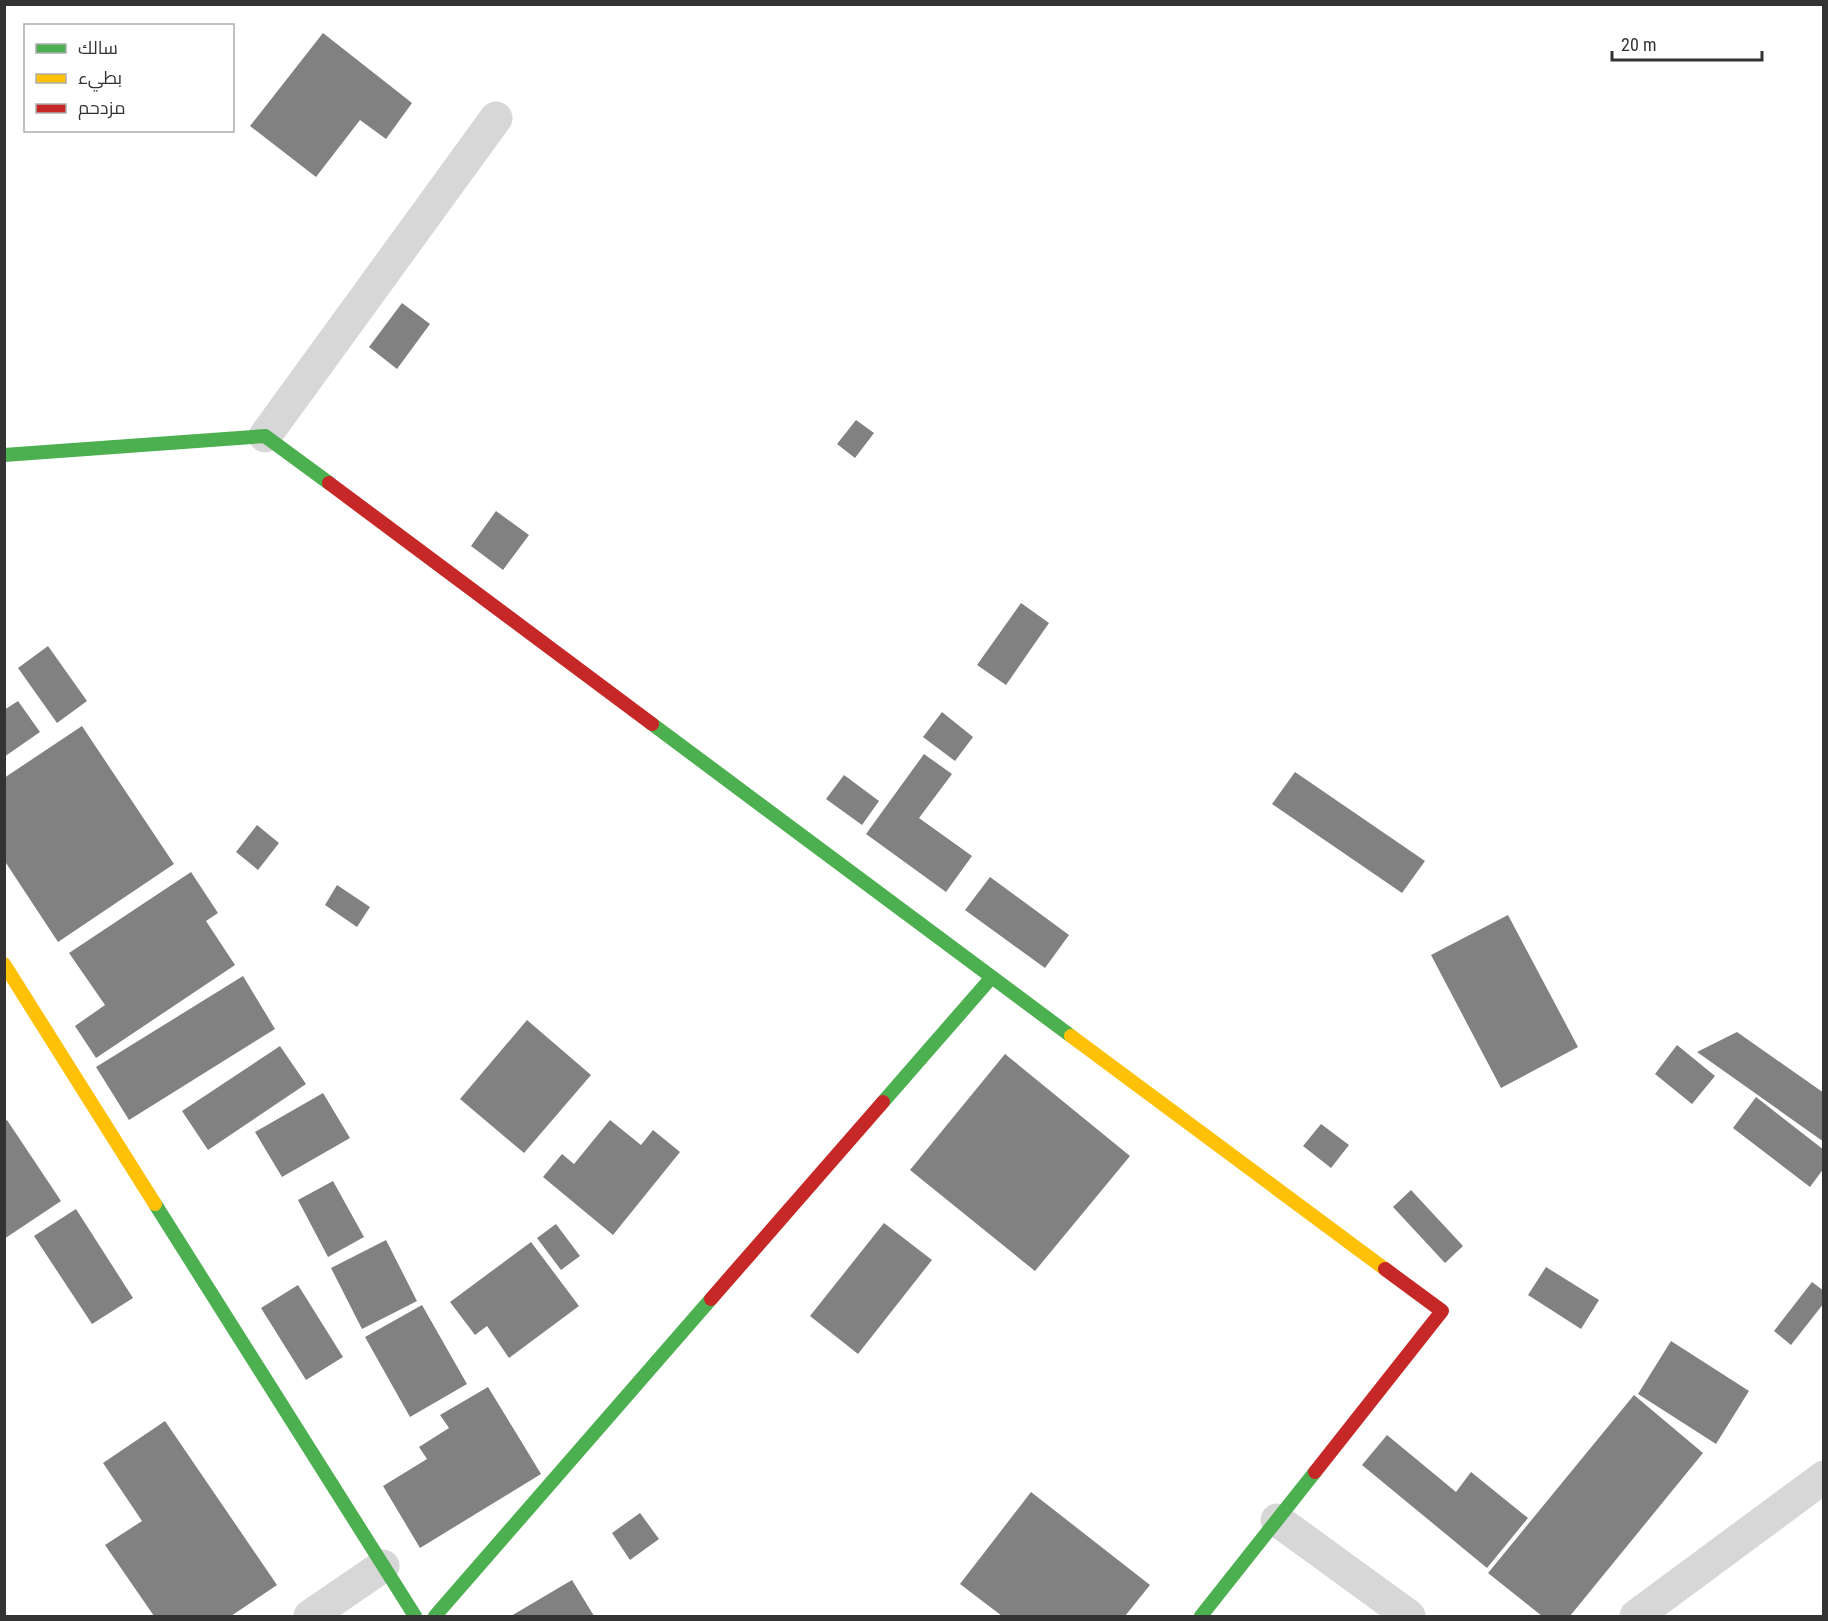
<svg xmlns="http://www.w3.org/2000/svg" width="1828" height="1621" viewBox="0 0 1828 1621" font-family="'Roboto Condensed',Cairo,sans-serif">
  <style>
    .building { fill: #818181 }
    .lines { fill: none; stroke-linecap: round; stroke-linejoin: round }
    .street { stroke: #d7d7d7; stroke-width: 33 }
    .fast { stroke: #4caf50; stroke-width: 14 }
    .slow { stroke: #ffc107; stroke-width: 14 }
    .jam { stroke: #c62828; stroke-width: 14 }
  </style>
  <rect width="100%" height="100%" fill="#fff"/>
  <path class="building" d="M323 33 412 103 386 139 360 120 316 177 250 126Z
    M402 303 430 324 397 369 369 347Z
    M856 420 874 433 855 458 837 444Z
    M496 511 529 535 503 570 471 546Z
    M1021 603 1049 623 1006 685 977 665Z
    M48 646 87 701 57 723 18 668Z
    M18 701 40 732 4 757V710Z
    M942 712 973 737 955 761 923 737Z
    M82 726 174 864 58 942 4 860V778Z
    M924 754 952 774 919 818 972 856 946 892 866 834Z
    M1295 772 1425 861 1402 893 1272 804Z
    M844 775 879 801 862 825 826 799Z
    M257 825 279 843 258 870 236 852Z
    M191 872 218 913 206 921 235 965 96 1058 75 1026 105 1005 69 953Z
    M990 877 1069 935 1045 968 965 910Z
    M337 885 370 907 357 927 325 905Z
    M1508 915 1578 1047 1501 1088 1431 955Z
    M243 976 275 1029 129 1120 96 1067Z
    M527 1020 591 1075 524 1153 460 1099Z
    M1737 1032 1824 1093V1142L1697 1052Z
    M1677 1045 1715 1076 1692 1104 1655 1074Z
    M280 1046 306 1084 208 1150 182 1111Z
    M1005 1054 1130 1156 1035 1271 910 1170Z
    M323 1093 350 1138 282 1177 255 1132Z
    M1756 1097 1824 1150V1168L1810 1187 1733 1128Z
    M7 1120 61 1201 4 1239V1122Z
    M610 1120 641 1145 653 1130 680 1152 613 1235 543 1177 562 1154 574 1164Z
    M1321 1124 1349 1145 1331 1168 1303 1146Z
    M333 1181 364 1237 328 1257 298 1200Z
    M1411 1190 1463 1246 1445 1263 1393 1207Z
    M76 1209 133 1298 92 1324 34 1236Z
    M884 1223 932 1260 858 1354 810 1316Z
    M556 1224 580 1256 561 1270 537 1238Z
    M386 1240 417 1301 362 1329 331 1268Z
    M531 1242 579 1306 509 1358 487 1326 475 1335 450 1302Z
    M1546 1267 1599 1300 1581 1329 1528 1295Z
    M1812 1282 1824 1291V1303L1791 1345 1774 1331Z
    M298 1285 343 1357 306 1380 261 1308Z
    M422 1305 467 1384 410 1417 365 1337Z
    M1671 1341 1749 1391 1716 1444 1638 1394Z
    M488 1387 541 1474 420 1548 383 1486 427 1459 419 1447 449 1428 440 1415Z
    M1634 1395 1703 1453 1570 1616H1542L1488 1573Z
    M165 1421 277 1585 231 1616H154L105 1545 142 1521 103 1463Z
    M1387 1435 1456 1492 1471 1472 1528 1518 1487 1568 1362 1465Z
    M1031 1492 1150 1585 1125 1616H1002L960 1584Z
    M640 1513 659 1539 630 1560 612 1533Z
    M572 1580 594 1616H511Z"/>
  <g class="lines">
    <path class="street" d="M265 436 496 118
      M1277 1520 1409 1616
      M310 1616 383 1566
      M1636 1616 1824 1477"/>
    <path class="fast" d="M4 455 265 436 329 483
      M652 724 1071 1036
      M883 1102 992 977
      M155 1204 415 1616
      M435 1616 711 1299
      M1201 1616 1315 1472"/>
    <path class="slow" d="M4 964 155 1204
      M1071 1036 1385 1269"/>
    <path class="jam" d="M329 483 652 724
      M711 1299 883 1102
      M1315 1472 1442 1311 1385 1269"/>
  </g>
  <rect width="1828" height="1621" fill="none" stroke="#333333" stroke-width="12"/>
  <rect x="24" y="24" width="210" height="108" fill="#ffffff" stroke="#adadad" stroke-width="1.5"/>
  <rect x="36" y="44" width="30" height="9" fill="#4caf50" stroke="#adadad" stroke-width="1.5"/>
  <text x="78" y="54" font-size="18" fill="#333333">سالك</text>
  <rect x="36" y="74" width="30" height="9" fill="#ffc107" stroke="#adadad" stroke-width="1.5"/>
  <text x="78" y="84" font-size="18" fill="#333333">بطيء</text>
  <rect x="36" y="104" width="30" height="9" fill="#c62828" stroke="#adadad" stroke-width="1.5"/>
  <text x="78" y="114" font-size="18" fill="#333333">مزدحم</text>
  <path d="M1612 51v9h150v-9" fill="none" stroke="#333333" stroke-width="3"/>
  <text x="1621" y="51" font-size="18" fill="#333333" stroke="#ffffff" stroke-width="4.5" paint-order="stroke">20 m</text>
</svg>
